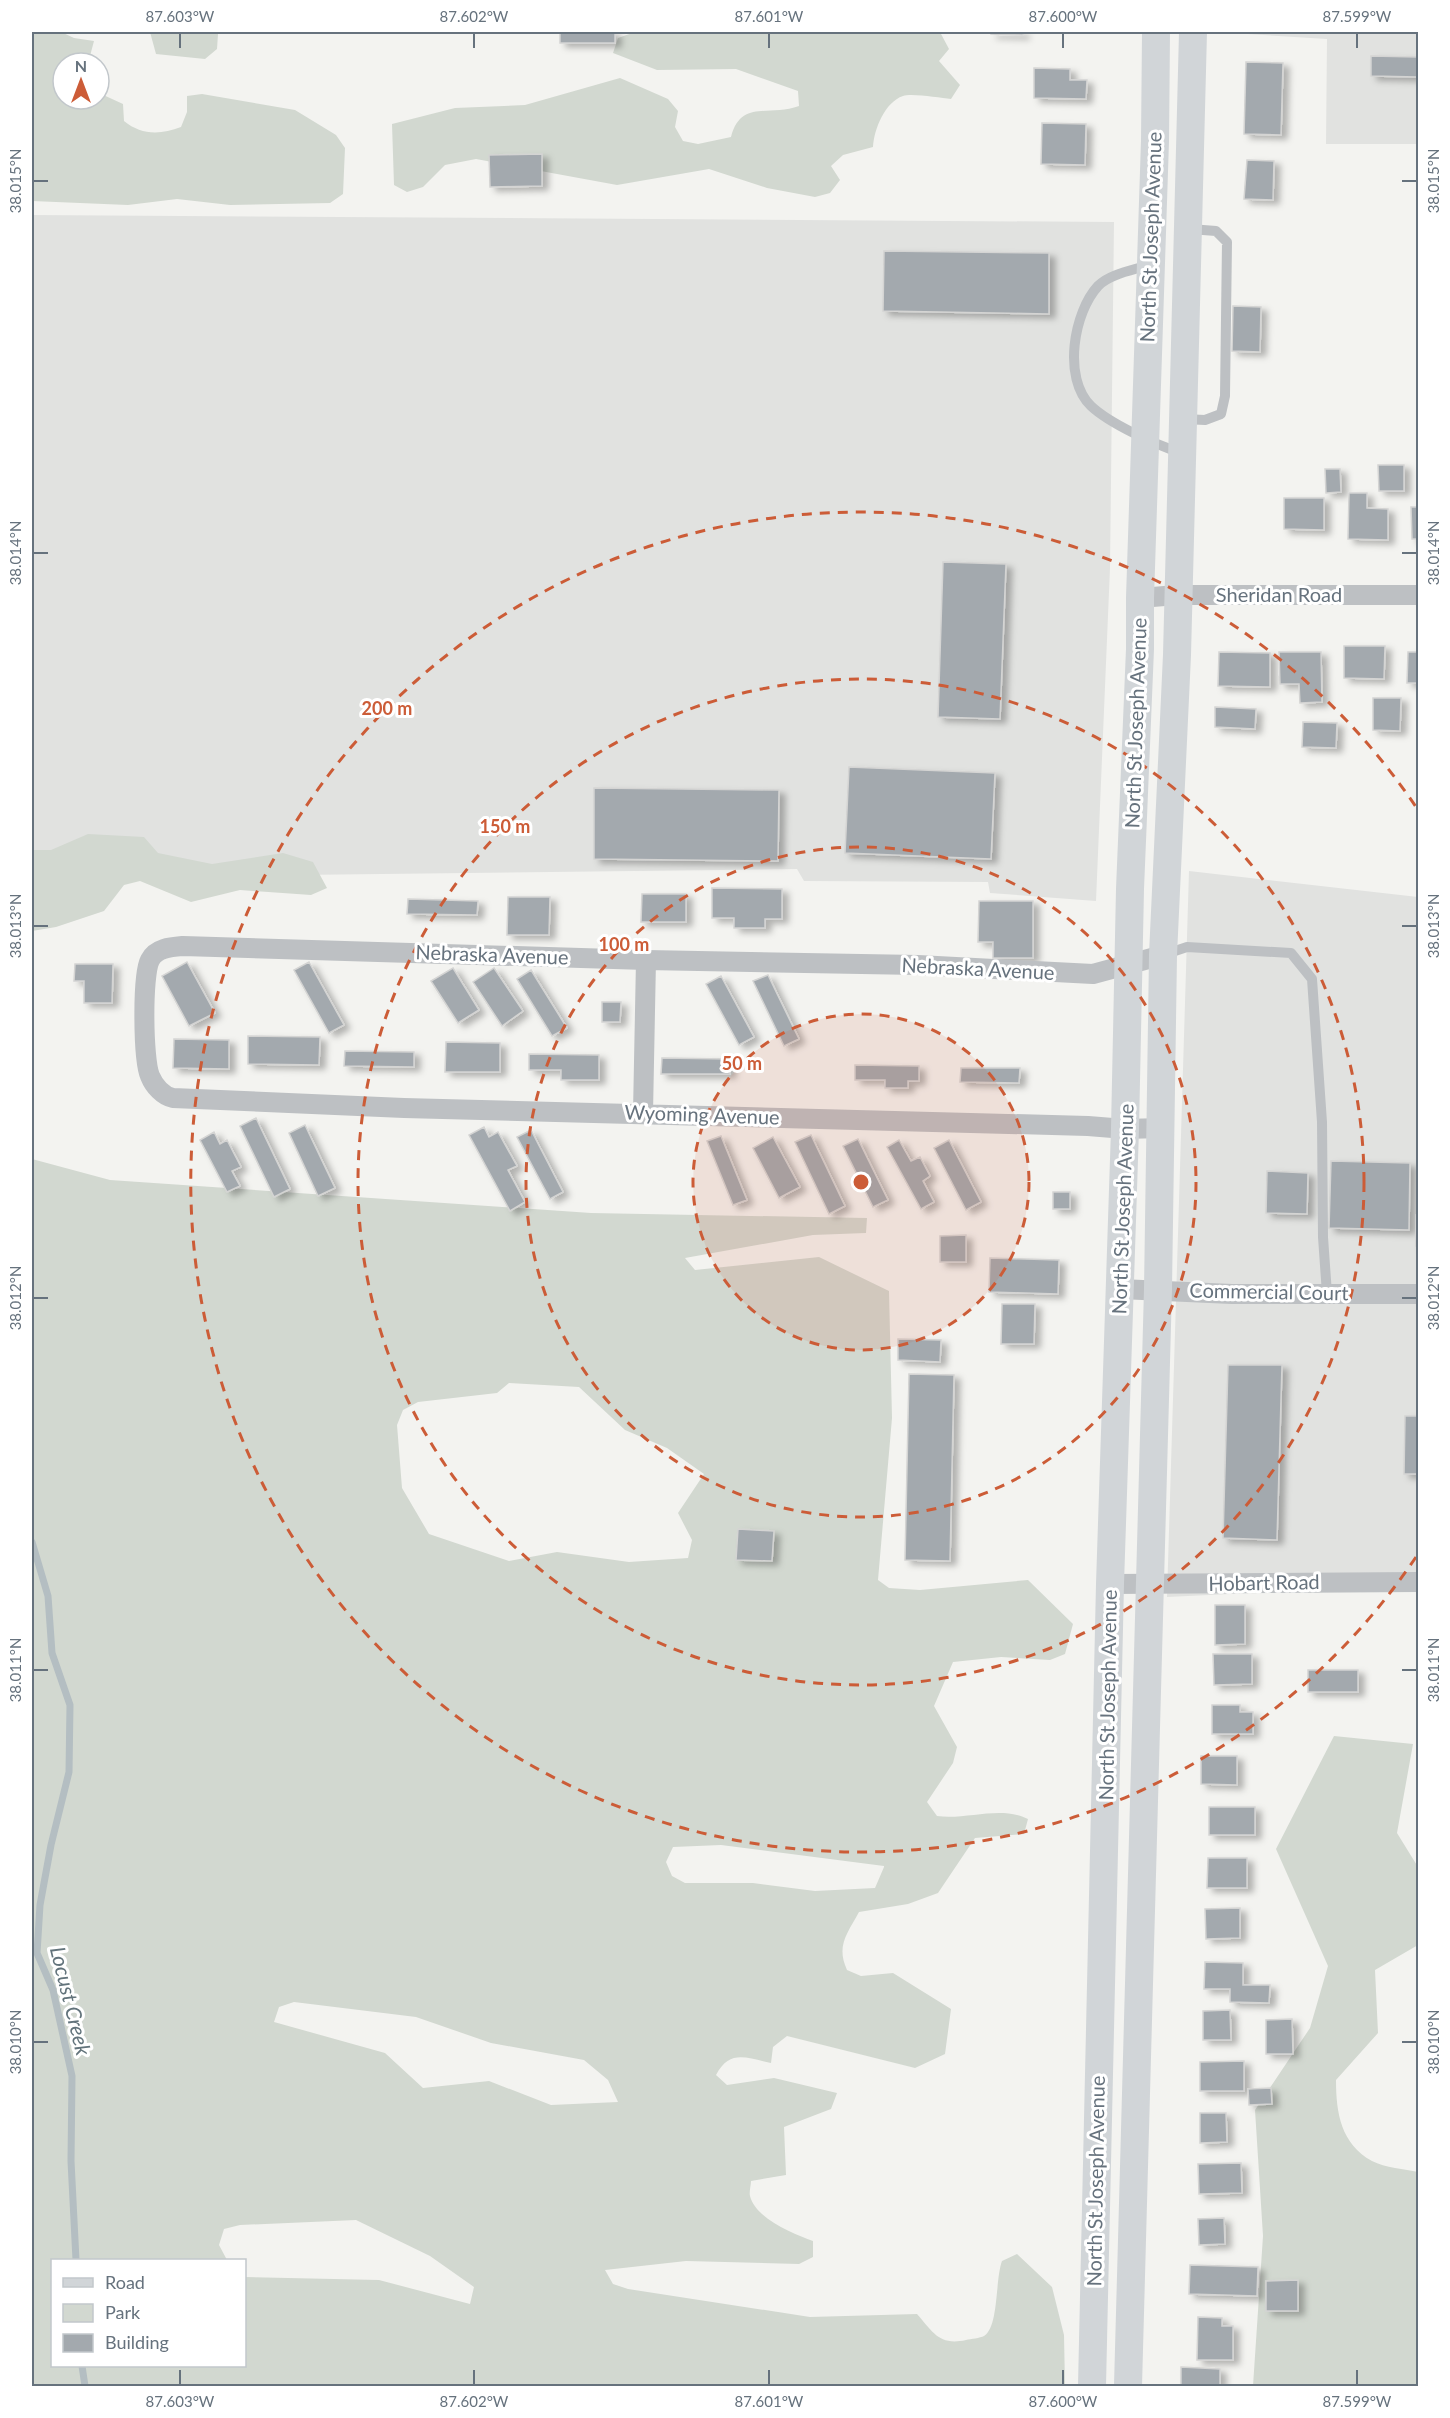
<svg xmlns="http://www.w3.org/2000/svg" width="1450" height="2418" viewBox="0 0 1450 2418" font-family="Lato,sans-serif">
  <style>
    .built { fill: #e1e2e0 }
    .green { fill: #d2d8d0; fill-rule: evenodd }
    .lines { fill: none; stroke-linecap: round; stroke-linejoin: round }
    .stream { stroke: #b4bec2; stroke-width: 7 }
    .building { fill: #a3a9ae; stroke: #d4d4d3; stroke-width: 1.5; filter: url(#shadow) }
    .service { stroke: #bdc0c3; stroke-width: 10 }
    .minor { stroke: #bdc0c3; stroke-width: 20 }
    .secondary { stroke: #d1d5d8; stroke-width: 28 }
    .ticks { fill: none; stroke: #66727d; stroke-width: 2 }
    .ring { fill: none; stroke: #cc5c37; stroke-width: 3; stroke-dasharray: 10 8 }
    .labels { text-anchor: middle; stroke-width: 6; stroke-linejoin: round; paint-order: stroke }
    .street-label { font-size: 20px; fill: #66727d; stroke: #fff }
    .water-label { font-size: 21px; font-style: italic; fill: #62737b; stroke: #fff }
    .centre { fill: #cc5c37; stroke: #fff; stroke-width: 3 }
    .ring-label { font-size: 18px; text-anchor: middle; font-weight: bold; fill: #cc5c37; stroke: #fff; stroke-width: 6; stroke-linejoin: round; paint-order: stroke }
    .neatline { fill: none; stroke: #66727d; stroke-width: 2 }
    .ticks-label { font-size: 15px; text-anchor: middle; fill: #66727d }
  </style>
  <defs>
    <filter id="shadow"><feDropShadow dx="6" dy="4" stdDeviation="3" flood-color="#0004"/></filter>
  </defs>
  <rect width="100%" height="100%" fill="#f3f3f0"/>
  <path class="built" d="M1214 32H1418V144H1326L1327 39Z
    M32 215 1114 222 1110 568 1096 901 990 893 988 882 804 881 797 869 32 878Z
    M1189 871 1418 897V1585L1167 1597Z"/>
  <path class="green" d="M32 32H61L74 38 94 41 90 56 80 63H63V99H99V93L123 104 124 121C141 135 160 135 181 127L187 112V96L202 94 295 110 336 135 345 148 343 194 330 203 230 205 177 199 128 205 32 201Z
    M150 32H215L218 34 217 49 205 59 156 54Z
    M635 32H940L949 49 939 61 960 85 951 99C940 98 912 93 903 96 885 102 874 129 873 147L843 155 831 166 840 180 830 193 815 197 767 188 709 169 617 185 476 159 445 165 423 187 407 192 394 185 392 124 455 108 525 105 620 78 668 99 678 111 675 127 683 141 698 144 731 137C741 99 769 117 799 106L798 91 736 69 657 70 613 53 618 38Z
    M88 834 144 837 158 853 212 864 283 853 313 862 327 888 311 895 240 890 191 902 140 881 124 885 104 911 56 927 32 931V850H51Z
    M32 1159 110 1180 591 1213 867 1218 866 1233 813 1235 685 1258 695 1270 819 1257 889 1291 892 1418 878 1580 889 1588 920 1590 1028 1580 1073 1624 1065 1654 1050 1660 1001 1657 953 1662 934 1706 957 1747 953 1763 927 1802 937 1816C967 1820 1001 1805 1028 1819L1024 1834 975 1838 938 1893 908 1904 859 1912C847 1934 836 1946 847 1970L861 1976 893 1973 951 2009 945 2054 915 2068 787 2036 773 2047 771 2063C746 2058 730 2049 716 2075L727 2085 774 2078 837 2093 831 2109 784 2127 786 2175 751 2181C751 2185 749 2192 750 2196 756 2219 794 2234 813 2241V2257L799 2264 686 2261 605 2270 613 2284 628 2289 810 2317 917 2314C933 2332 939 2346 966 2340 971 2339 980 2338 984 2336 999 2327 995 2280 1002 2261L1017 2254 1052 2287 1064 2335 1065 2386H32ZM509 1383 579 1387 625 1430 667 1448 704 1474 678 1513 692 1540 688 1558 629 1562 557 1552 509 1561 429 1534 402 1488 397 1425 403 1410 418 1402 497 1393ZM721 1845 884 1866V1867L875 1888 815 1891 753 1883H685L672 1876 666 1862 673 1847ZM294 2002 416 2017 491 2043 584 2060 608 2080 618 2102 551 2105 489 2081 423 2088 385 2053 274 2022 279 2007ZM356 2220 430 2256 474 2287 470 2304 379 2280 245 2277 244 2366H52V2260H227L219 2245 224 2229 240 2225Z
    M1334 1736 1413 1744 1397 1833 1418 1867V1945L1375 1970 1378 2033 1336 2080C1336 2113 1341 2144 1372 2161 1385 2168 1405 2169 1418 2172V2386H1253L1263 2236 1255 2110 1310 2028 1328 1966 1276 1849Z"/>
  <g class="lines">
    <path class="stream" d="M32 1542 48 1596 52 1653 70 1705 69 1772 51 1845 40 1905 37 1953 53 1990 72 2076 71 2161 76 2260
      M82 2366 85 2386"/>
  </g>
  <path class="building" d="M560 32H615V43H560Z
    M991 32H1023V35L991 34Z
    M1371 56 1418 57V77L1371 76Z
    M1246 62 1283 63 1281 135 1244 134Z
    M1034 68 1070 69V80H1087L1086 99 1034 98Z
    M1042 123 1086 124 1085 165 1041 164Z
    M542 154V186L490 187 489 155Z
    M1247 160 1274 161 1273 200 1244 199Z
    M884 251 1049 253V314L883 311Z
    M1233 306 1261 307 1260 352 1232 351Z
    M1378 465H1404V491H1379Z
    M1325 469H1340L1341 492 1326 493Z
    M1349 493H1367V508L1388 509V540L1348 539Z
    M1284 498H1324V530L1284 529Z
    M1411 507H1418V539H1412Z
    M943 562 1006 564 1000 719 938 717Z
    M1344 646H1385L1384 679 1344 678Z
    M1219 652 1270 653V687L1218 686Z
    M1279 652H1321L1322 702 1300 703 1299 684H1280Z
    M1408 652H1418V683H1407Z
    M1373 698H1401L1400 731 1373 730Z
    M1215 707 1256 709 1255 729 1215 727Z
    M1303 722 1337 723 1336 748 1302 747Z
    M849 767 995 773 991 859 845 853Z
    M594 788 779 790 778 861 594 859Z
    M712 888 782 889V919H765V928H734V918H712Z
    M642 894H686V922H641Z
    M508 897H550L549 935H507Z
    M408 899 478 901 477 915 407 914Z
    M979 901H1033V958H993V942H978Z
    M187 962 215 1013 189 1026 162 976Z
    M309 962 344 1025 329 1033 294 970Z
    M75 964H113L112 1003H84V981H74Z
    M453 968 479 1010 458 1023 431 981Z
    M494 968 523 1011 502 1026 473 982Z
    M531 970 567 1028 552 1036 517 979Z
    M768 975 799 1039 784 1046 753 981Z
    M721 976 754 1037 739 1045 706 984Z
    M602 1002H621L620 1022H602Z
    M248 1036 320 1037 319 1065 248 1064Z
    M174 1039 229 1040V1069L173 1068Z
    M446 1042 500 1043V1072H445Z
    M345 1051 414 1052V1067L344 1066Z
    M529 1054 599 1055V1080H561V1070H529Z
    M662 1058 730 1059V1074H661Z
    M855 1065 919 1066V1081H908V1088H885V1080H855Z
    M961 1068H1020L1019 1083 960 1082Z
    M256 1118 290 1189 274 1197 240 1126Z
    M305 1125 335 1188 318 1196 289 1133Z
    M484 1127 489 1137 498 1132 517 1166 508 1170 525 1202 510 1211 469 1135Z
    M531 1130 563 1192 550 1199 517 1137Z
    M214 1132 220 1144 227 1140 241 1167 232 1171 240 1186 227 1192 200 1140Z
    M811 1135 845 1206 829 1214 795 1142Z
    M721 1136 747 1200 733 1205 707 1141Z
    M773 1137 800 1187 779 1198 753 1148Z
    M858 1139 888 1200 873 1207 843 1146Z
    M899 1140 911 1161 920 1157 930 1176 923 1181 934 1202 921 1209 887 1147Z
    M949 1140 981 1202 966 1210 934 1148Z
    M1418 1156V1246H1416Z
    M1331 1161 1410 1163 1409 1230 1329 1228Z
    M1267 1171 1308 1173 1307 1214 1266 1213Z
    M1053 1192H1070V1209H1053Z
    M966 1235V1262H940V1236Z
    M990 1258 1059 1260 1058 1294 989 1292Z
    M1002 1304H1035L1034 1344H1001Z
    M898 1339 941 1340 940 1362 898 1360Z
    M1228 1365H1282L1277 1540 1223 1538Z
    M909 1374 954 1375 950 1561 905 1560Z
    M1405 1416H1418V1474H1404Z
    M738 1529 774 1531 772 1561 736 1560Z
    M1215 1605H1245V1644L1215 1645Z
    M1213 1654H1252V1684L1214 1685Z
    M1308 1670H1358V1692H1308Z
    M1212 1705H1240V1712H1253V1734H1212Z
    M1201 1756H1237V1785L1201 1784Z
    M1209 1807H1255V1835H1209Z
    M1208 1858H1247V1888H1207Z
    M1240 1908V1938L1206 1939 1205 1909Z
    M1205 1962 1243 1963V1985H1270L1269 2003 1230 2002V1989H1204Z
    M1230 2010 1231 2040H1203V2011Z
    M1292 2019 1293 2054H1266V2020Z
    M1244 2061V2091H1200V2062Z
    M1271 2088 1272 2104 1249 2105 1248 2089Z
    M1200 2113H1226L1227 2142 1200 2143Z
    M1241 2163 1242 2193 1199 2194 1198 2164Z
    M1224 2218 1225 2244 1199 2245 1198 2219Z
    M1190 2265 1258 2267 1257 2296 1189 2294Z
    M1298 2280V2311H1266V2281Z
    M1198 2317 1222 2318V2326H1233V2360H1197Z
    M1181 2367 1220 2369V2386H1181Z"/>
  <g class="lines">
    <path class="service" d="M1149 265C1134 270 1109 274 1098 286 1074 312 1062 378 1091 406 1110 424 1155 444 1180 453
      M1184 419 1205 420 1221 414 1225 396 1227 242 1216 231 1190 229
      M1166 954 1187 947 1291 953 1312 979 1322 1122 1323 1237 1327 1294"/>
    <path class="minor" d="M1140 598 1177 595H1418
      M643 1113 646 960
      M1162 1128 1125 1129 1088 1126 404 1108 173 1098C163 1096 154 1086 150 1076 143 1060 142 975 150 960 156 948 171 947 183 946L646 960 918 965 1093 974 1163 955
      M1120 1289 1232 1294H1418
      M1110 1584 1418 1582"/>
    <path class="secondary" d="M1092 2386 1110 1584 1125 1129 1130 889 1140 649V598L1155 141 1156 32
      M1128 2386 1158 1289 1163 955 1177 655 1193 32"/>
  </g>
  <path class="ticks" d="M180 33V48M474 33V48M769 33V48M1063 33V48M1357 33V48M33 181H48M1402 181H1417M33 553H48M1402 553H1417M33 926H48M1402 926H1417M33 1298H48M1402 1298H1417M33 1670H48M1402 1670H1417M33 2042H48M1402 2042H1417M180 2370V2385M474 2370V2385M769 2370V2385M1063 2370V2385M1357 2370V2385"/>
  <circle cx="861" cy="1182" r="168" fill="#cc5c37" fill-opacity=".12"/>
  <g class="ring">
    <circle cx="861" cy="1182" r="168"/>
    <circle cx="861" cy="1182" r="335"/>
    <circle cx="861" cy="1182" r="503"/>
    <path d="M1416 1557A670 670 0 1 1 1416 807"/>
  </g>
  <g class="labels">
    <g class="street-label">
      <text transform="translate(1151 237) rotate(-88)" y="7">North St Joseph Avenue</text>
      <text x="1279" y="602">Sheridan Road</text>
      <text transform="translate(1136 723) rotate(-88)" y="7">North St Joseph Avenue</text>
      <text transform="translate(492 955) rotate(2)" y="7">Nebraska Avenue</text>
      <text transform="translate(978 969) rotate(3)" y="7">Nebraska Avenue</text>
      <text transform="translate(702 1115) rotate(2)" y="7">Wyoming Avenue</text>
      <text transform="translate(1123 1209) rotate(-88)" y="7">North St Joseph Avenue</text>
      <text transform="translate(1269 1292) rotate(1)" y="7">Commercial Court</text>
      <text transform="translate(1264 1583) rotate(-1)" y="7">Hobart Road</text>
      <text transform="translate(1108 1695) rotate(-89)" y="7">North St Joseph Avenue</text>
      <text transform="translate(1096 2181) rotate(-89)" y="7">North St Joseph Avenue</text>
    </g>
    <g class="water-label">
      <text transform="translate(70 2001) rotate(76)" y="7">Locust Creek</text>
    </g>
  </g>
  <circle cx="861" cy="1182" r="9" class="centre"/>
  <g class="ring-label">
    <text x="387" y="715">200 m</text>
    <text x="505" y="833">150 m</text>
    <text x="624" y="951">100 m</text>
    <text x="742" y="1070">50 m</text>
  </g>
  <rect width="1450" height="2418" fill="none" stroke="#ffffff" stroke-width="66"/>
  <rect x="51" y="2259" width="195" height="108" fill="#ffffff" stroke="#c2c7cb" stroke-width="1.5"/>
  <rect x="63" y="2278" width="30" height="9" fill="#d1d5d8" stroke="#c2c7cb" stroke-width="1.5"/>
  <text x="105" y="2289" font-size="18" fill="#66727d">Road</text>
  <rect x="63" y="2304" width="30" height="18" fill="#d2d8d0" stroke="#c2c7cb" stroke-width="1.5"/>
  <text x="105" y="2319" font-size="18" fill="#66727d">Park</text>
  <rect x="63" y="2334" width="30" height="18" fill="#a3a9ae" stroke="#c2c7cb" stroke-width="1.5"/>
  <text x="105" y="2349" font-size="18" fill="#66727d">Building</text>
  <g transform="translate(81 81)"><circle r="28" fill="#ffffff" stroke="#c2c7cb" stroke-width="1.5"/>
  <path d="M0-4.5L10 22L0 15L-10 22Z" fill="#cc5c37"/>
  <text y="-9" font-size="16" font-weight="bold" text-anchor="middle" fill="#66727d">N</text>
  </g>
  <rect x="33" y="33" width="1384" height="2352" class="neatline"/>
  <g class="ticks-label">
    <text x="180" y="22">87.603°W</text>
    <text x="474" y="22">87.602°W</text>
    <text x="769" y="22">87.601°W</text>
    <text x="1063" y="22">87.600°W</text>
    <text x="1357" y="22">87.599°W</text>
    <text transform="translate(16 181) rotate(-90)" y="5">38.015°N</text>
    <text transform="translate(1434 181) rotate(-90)" y="5">38.015°N</text>
    <text transform="translate(16 553) rotate(-90)" y="5">38.014°N</text>
    <text transform="translate(1434 553) rotate(-90)" y="5">38.014°N</text>
    <text transform="translate(16 926) rotate(-90)" y="5">38.013°N</text>
    <text transform="translate(1434 926) rotate(-90)" y="5">38.013°N</text>
    <text transform="translate(16 1298) rotate(-90)" y="5">38.012°N</text>
    <text transform="translate(1434 1298) rotate(-90)" y="5">38.012°N</text>
    <text transform="translate(16 1670) rotate(-90)" y="5">38.011°N</text>
    <text transform="translate(1434 1670) rotate(-90)" y="5">38.011°N</text>
    <text transform="translate(16 2042) rotate(-90)" y="5">38.010°N</text>
    <text transform="translate(1434 2042) rotate(-90)" y="5">38.010°N</text>
    <text x="180" y="2407">87.603°W</text>
    <text x="474" y="2407">87.602°W</text>
    <text x="769" y="2407">87.601°W</text>
    <text x="1063" y="2407">87.600°W</text>
    <text x="1357" y="2407">87.599°W</text>
  </g>
</svg>
